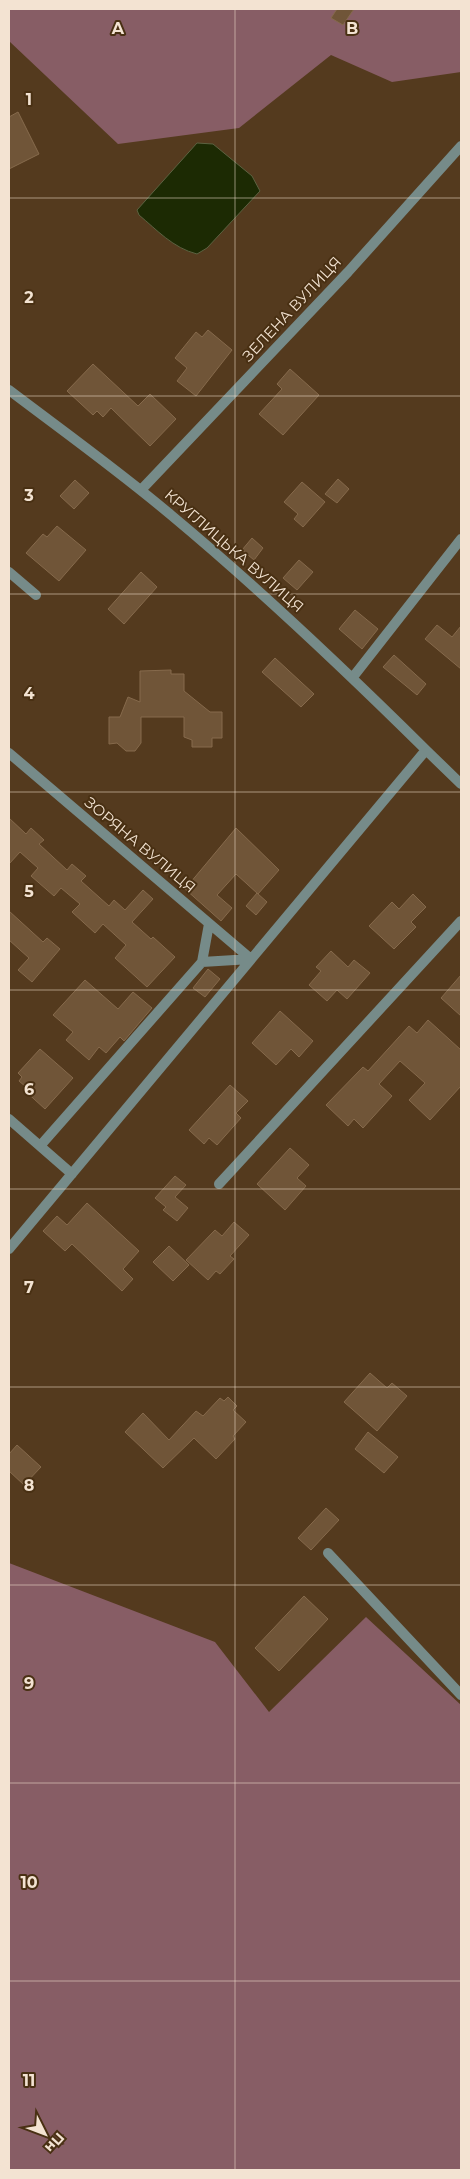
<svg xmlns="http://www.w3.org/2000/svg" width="470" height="2179" viewBox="0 0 470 2179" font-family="Montserrat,sans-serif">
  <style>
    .green { fill: #875d65 }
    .water { fill: #1c2a03; stroke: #5c6241 }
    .building { fill: #705538; stroke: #866a4c }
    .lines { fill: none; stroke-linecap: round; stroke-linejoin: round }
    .street { stroke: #768b89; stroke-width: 10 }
    .grid { fill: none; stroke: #f3e3d2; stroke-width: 1; stroke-opacity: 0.55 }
    .labels { text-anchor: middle; stroke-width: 4; stroke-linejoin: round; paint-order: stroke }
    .street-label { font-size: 15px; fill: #f3e3d2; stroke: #493013 }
    .grid-label { font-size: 16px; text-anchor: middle; font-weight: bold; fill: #f3e3d2; stroke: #493013; stroke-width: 4; stroke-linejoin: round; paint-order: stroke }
  </style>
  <rect width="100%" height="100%" fill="#543a1e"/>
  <path class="green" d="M9 9H461V72L392 82 331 55 239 128 118 144 9 41Z
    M9 1563 215 1642 269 1712 366 1617 461 1705V2170H9Z"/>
  <path class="water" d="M197 143 213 144 252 176 260 191 207 248 197 254C173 248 157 230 139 215L137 210Z"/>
  <path class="building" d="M337 9H354L343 25 331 18Z
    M18 112 39 154 9 169V117Z
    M208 330 232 350 196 396 177 381 187 368 175 358 196 332 202 337Z
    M93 364 138 406 150 394 176 419 150 446 111 408 103 417 97 411 93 415 67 391Z
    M290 369 319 395 283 435 259 414 282 389 277 384Z
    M338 479 349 489 337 503 325 494Z
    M75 480 89 493 74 509 60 496Z
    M302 482 325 502 303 527 294 519 298 514 284 502Z
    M57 526 86 550 59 581 26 553 43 534 47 537Z
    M252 538 263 548 254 560 242 550Z
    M299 560 313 572 297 590 283 578Z
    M141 572 157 587 124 624 108 609Z
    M355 610 378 629 362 649 339 629Z
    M437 625 452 637 461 626V669L425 639Z
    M394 655 426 684 417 695 383 667Z
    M275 658 314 694 301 707 262 672Z
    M171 670V674H184V691L210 712H222V738H212V747H192V740L184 737V717H141V743L135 751H126L117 743 109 744V717H120L128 697 140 702V671Z
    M9 818 26 834 31 828 44 840 39 844 67 870 72 864 86 876 81 881 109 906 114 900 125 910 143 890 153 899 132 922 151 939 153 937 175 957 147 987 115 958 126 945 103 924 95 933 72 912 80 904 61 888 54 896 31 876 38 868 20 852 9 864Z
    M236 828 279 870 258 894 236 874 217 895 232 908 221 921 185 889Z
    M257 893 267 902 256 915 246 906Z
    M413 894 426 907 411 922 416 927 394 949 369 926 392 902 399 909Z
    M9 911 43 942 47 938 60 949 32 982 18 970 29 958 9 940Z
    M331 951 348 967 354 960 370 973 347 999 337 990 327 1001 309 985 321 971 316 967Z
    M208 969 220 979 205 997 193 988Z
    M461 975V1016L441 998Z
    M85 980 118 1009 133 992 152 1008 124 1041 120 1037 106 1053 99 1047 89 1060 66 1040 73 1032 53 1015Z
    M280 1011 313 1041 299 1057 291 1049 276 1065 252 1043Z
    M428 1020 461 1050V1086L430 1120 409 1100 425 1083 400 1061 379 1084 392 1096 363 1128 354 1119 348 1126 326 1105 363 1067 368 1071 409 1026 417 1033Z
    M40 1049 73 1078 45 1109 23 1089 26 1087 19 1081 22 1077 18 1073Z
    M230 1085 248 1101 236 1113 241 1118 217 1145 209 1138 204 1144 189 1130Z
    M290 1148 309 1165 297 1178 306 1186 285 1210 257 1184Z
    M175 1176 186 1185 175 1197 188 1208 177 1221 163 1210 166 1207 155 1198Z
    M87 1203 139 1251 123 1269 133 1279 122 1291 72 1244 65 1251 43 1231 57 1216 67 1225Z
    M234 1222 249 1235 230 1256 234 1259 220 1274 216 1271 208 1280 186 1260 215 1230 222 1236Z
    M169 1246 189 1265 173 1281 153 1262Z
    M370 1373 387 1388 392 1383 407 1396 377 1431 344 1402Z
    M228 1397 237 1406 233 1410 246 1422 233 1436 235 1439 216 1459 194 1438 163 1468 125 1432 143 1413 169 1440 196 1411 203 1416 220 1398 224 1401Z
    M368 1432 398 1457 384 1473 355 1449Z
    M17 1445 41 1467 24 1485 9 1471V1454Z
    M326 1508 339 1520 311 1550 298 1538Z
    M304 1596 328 1619 279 1671 255 1648Z"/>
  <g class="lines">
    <path class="street" d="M9 390C63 431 119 471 171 515 260 589 344 669 426 750
      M141 490 348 272 461 146
      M9 572 36 595
      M353 677 461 539
      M9 753 251 959
      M209 924 202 962 251 959
      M9 1119 72 1174
      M40 1146 202 962
      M219 1184 461 921
      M9 1249 426 750 461 784
      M328 1553 461 1695"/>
  </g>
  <path class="grid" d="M235 9V2170M9 198H461M9 396H461M9 594H461M9 792H461M9 990H461M9 1189H461M9 1387H461M9 1585H461M9 1783H461M9 1981H461"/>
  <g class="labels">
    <g class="street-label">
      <text transform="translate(292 309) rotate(-47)" y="5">ЗЕЛЕНА ВУЛИЦЯ</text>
      <text transform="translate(234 551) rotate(41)" y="5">КРУГЛИЦЬКА ВУЛИЦЯ</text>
      <text transform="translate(140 845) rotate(40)" y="5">ЗОРЯНА ВУЛИЦЯ</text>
    </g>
  </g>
  <g class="grid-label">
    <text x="118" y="34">A</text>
    <text x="352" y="34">B</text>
    <text x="29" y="105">1</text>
    <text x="29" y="303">2</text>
    <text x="29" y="501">3</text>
    <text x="29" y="699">4</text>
    <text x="29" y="897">5</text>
    <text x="29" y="1095">6</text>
    <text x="29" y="1293">7</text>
    <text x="29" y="1491">8</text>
    <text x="29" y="1689">9</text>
    <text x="29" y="1888">10</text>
    <text x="29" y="2086">11</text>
  </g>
  <rect width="470" height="2179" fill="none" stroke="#f3e3d2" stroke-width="20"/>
  <g transform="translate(45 2134) rotate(132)" stroke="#493013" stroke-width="4" paint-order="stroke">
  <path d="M0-4L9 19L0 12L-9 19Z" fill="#f3e3d2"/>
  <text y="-8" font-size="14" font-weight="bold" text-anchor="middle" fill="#f3e3d2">Пн</text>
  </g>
</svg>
